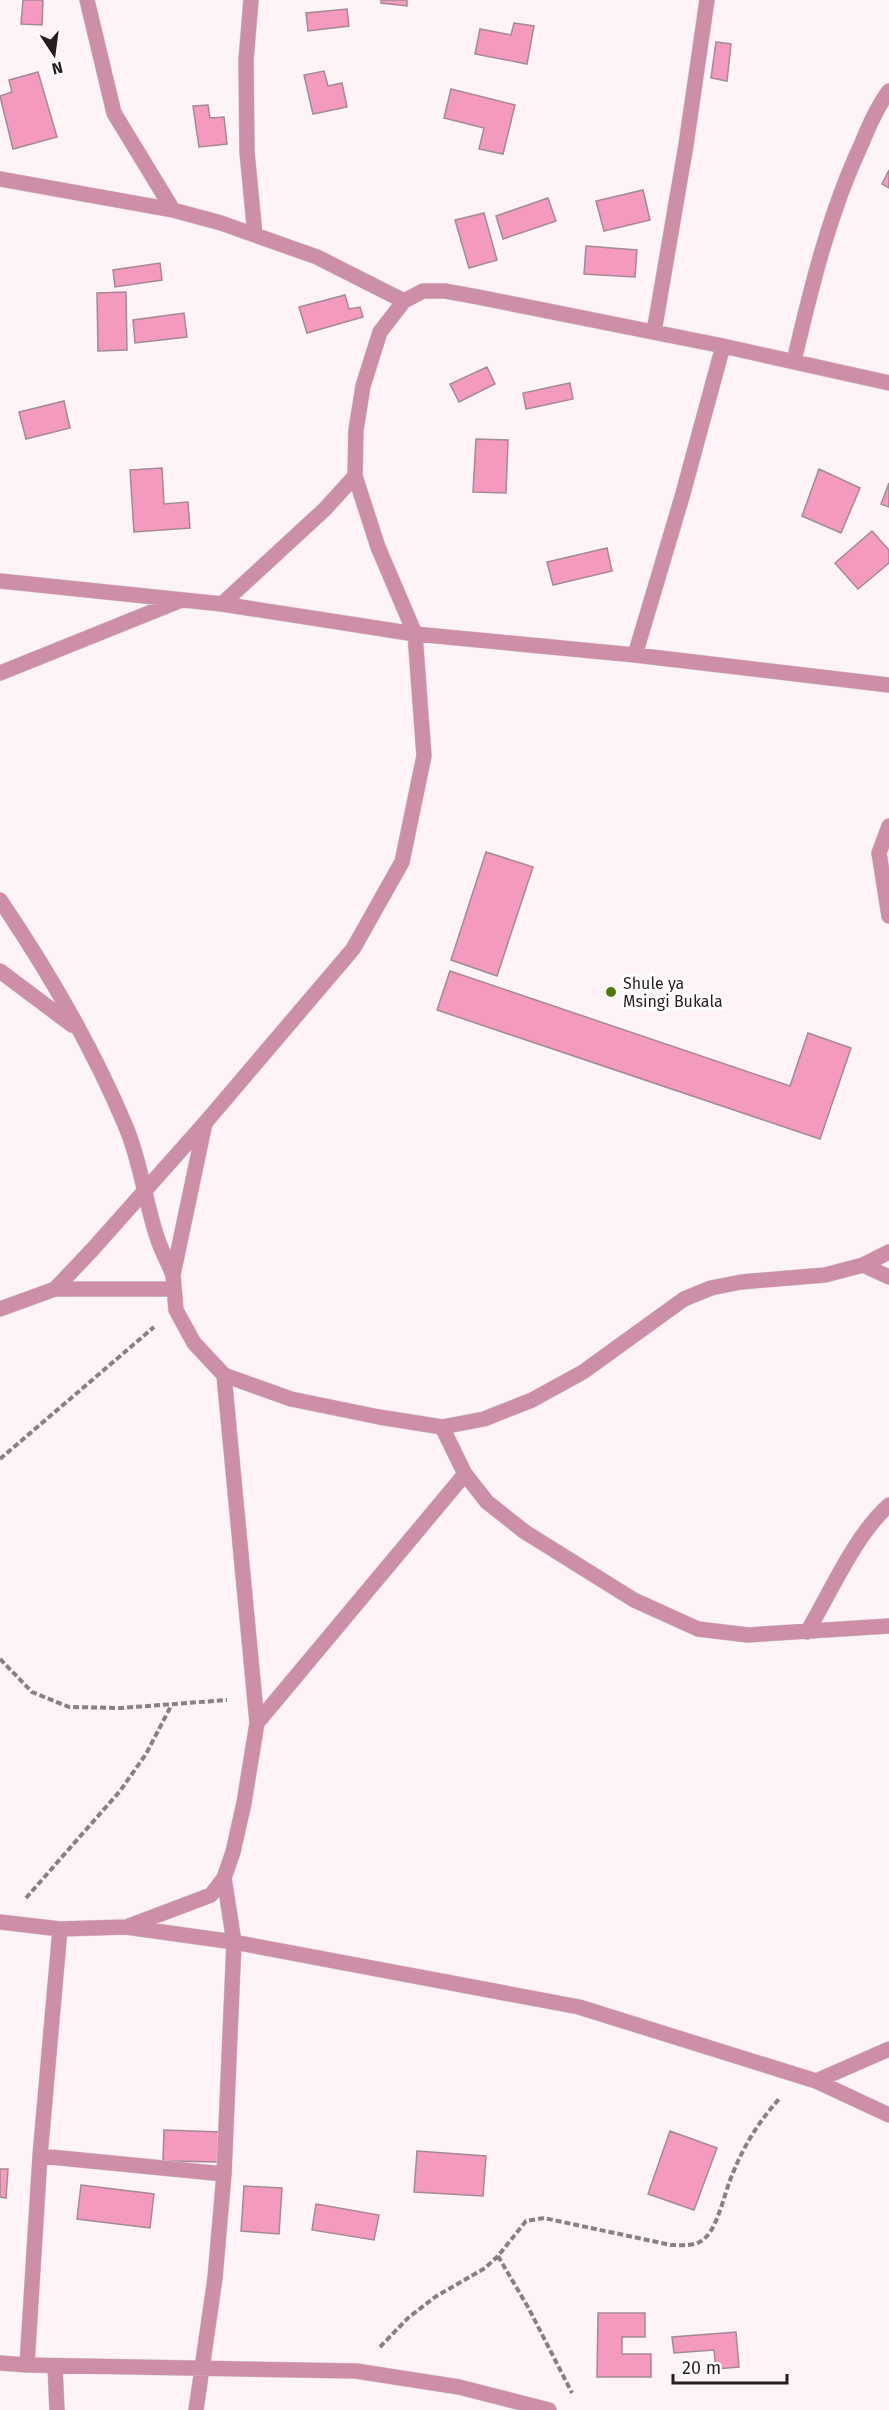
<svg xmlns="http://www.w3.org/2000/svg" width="889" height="2410" viewBox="0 0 889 2410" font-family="'Fira Sans',sans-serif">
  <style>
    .building { fill: #f49abf; stroke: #a48a94; stroke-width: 1.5 }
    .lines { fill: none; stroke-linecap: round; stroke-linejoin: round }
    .lane-casing { stroke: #d7ccd0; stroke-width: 16 }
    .street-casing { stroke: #d7ccd0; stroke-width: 16 }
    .path { stroke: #8a8083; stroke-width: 4; stroke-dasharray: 6 3; stroke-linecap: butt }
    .lane { stroke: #cc8fa7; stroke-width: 15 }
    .street { stroke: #cc8fa7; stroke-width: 15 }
    .poi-dot { fill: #497c0c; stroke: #fff; stroke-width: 2 }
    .labels { text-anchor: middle; stroke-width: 6; stroke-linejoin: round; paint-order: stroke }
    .poi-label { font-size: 16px; fill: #271d20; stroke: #fff; text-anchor: start }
  </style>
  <rect width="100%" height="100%" fill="#fef3f7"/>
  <path class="building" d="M23 0H43L42 25 21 24Z
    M381 0H407V6L381 3Z
    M347 9 349 26 308 31 306 13Z
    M514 23 534 26 527 64 475 54 480 29 511 35Z
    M716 42 731 44 727 81 711 78Z
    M324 71 328 86 342 83 347 107 313 114 304 75Z
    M38 72 57 137 13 149 0 96 12 92 9 80Z
    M451 89 515 105 503 154 479 149 484 128 444 118Z
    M208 105 210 118 224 117 227 144 199 147 193 106Z
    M889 170V188L882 184Z
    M643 190 650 220 604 231 596 201Z
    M548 198 556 221 503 239 496 216Z
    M484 213 497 260 469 268 455 220Z
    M586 246 637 250 635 277 584 274Z
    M160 263 162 280 115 287 113 270Z
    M126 292 127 350 98 351 97 293Z
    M345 295 349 309 360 307 363 317 307 333 299 307Z
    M184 313 187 337 135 343 133 320Z
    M487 367 495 384 459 402 450 384Z
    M570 383 573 399 526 409 523 393Z
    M64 401 70 428 26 439 19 412Z
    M476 439 508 440 506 493 473 492Z
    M162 468 164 504 188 502 190 528 134 532 130 470Z
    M819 469 860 488 841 533 802 516Z
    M889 483V507L881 504Z
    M872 531 889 550V563L858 589 835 563Z
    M607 548 612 571 553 585 547 562Z
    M486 852 533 867 497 976 451 960Z
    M450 971 790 1086 808 1033 851 1048 820 1139 437 1010Z
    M164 2130 221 2132V2162L163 2161Z
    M670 2131 717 2148 694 2210 648 2194Z
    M417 2151 486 2156 483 2196 414 2192Z
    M0 2169H8L6 2198 0 2197Z
    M81 2185 154 2194 150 2228 77 2219Z
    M244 2186 282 2188 279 2234 241 2231Z
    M316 2204 379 2215 374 2240 312 2230Z
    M598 2313H645V2337H622V2354H651V2377H597Z
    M736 2332 739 2367 716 2369 714 2350 674 2353 672 2337Z"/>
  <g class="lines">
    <defs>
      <path id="lane" d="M205 1123 173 1275 176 1310 194 1343 224 1375 291 1399 379 1417 442 1427 484 1419 532 1400 583 1372 684 1299 711 1288 741 1282 825 1275 863 1265 889 1252
        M55 1289H174"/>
      <path id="street" d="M87 0 114 113 173 210
        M251 0 246 60 247 152 255 235
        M0 179 173 210 221 223 317 257 404 301
        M654 332 686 145 707 0
        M794 361C811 288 829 214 861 145 869 126 877 107 889 91
        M0 581 222 604 415 634 635 655 889 685
        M222 604 325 509 355 476
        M635 655 682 497 723 346
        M0 673 179 601
        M889 826 879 853 889 916
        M0 900C48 971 93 1048 126 1127 141 1163 145 1201 157 1237 161 1250 168 1262 173 1275
        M0 971 72 1025
        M863 1265 889 1277
        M0 1309 55 1289 92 1250 205 1123 353 949 402 862 424 756 415 634 378 547 355 476 356 430 363 386 380 332 404 301 423 291H445L478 297 723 346 889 383
        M442 1427 465 1474 487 1502 525 1532 634 1600 698 1629 748 1635 889 1626
        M807 1632C831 1592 855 1535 889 1505
        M257 1723 465 1474
        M0 1922 60 1929 126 1927 234 1942 579 2007 816 2081 889 2115
        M129 1926 211 1895 224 1878 233 1852 244 1803 257 1723 224 1375
        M816 2081 889 2049
        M40 2156 224 2174
        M0 2363 27 2365 356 2371 459 2387 549 2410
        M27 2365 40 2156 60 1929
        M55 2366 57 2410
        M196 2410 215 2278 224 2174 234 1942 224 1878"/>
    </defs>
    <use href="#lane" class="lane-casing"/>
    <use href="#street" class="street-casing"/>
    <path class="path" d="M0 1459 154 1327
      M0 1659 32 1692 69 1707 121 1708 227 1700
      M26 1898 120 1791 146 1754 171 1706
      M498 2256 529 2309 572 2393
      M380 2347 408 2318 435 2297 485 2268 498 2256 526 2221 544 2218 671 2245C683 2245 697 2247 706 2237 719 2224 725 2190 733 2173 744 2145 760 2120 780 2098"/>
    <use href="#lane" class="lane"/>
    <use href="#street" class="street"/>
  </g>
  <circle class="poi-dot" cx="611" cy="992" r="6"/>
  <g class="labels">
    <g class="poi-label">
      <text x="623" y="989">Shule ya<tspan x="623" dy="18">Msingi Bukala</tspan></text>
    </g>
  </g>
  <g transform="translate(54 54) rotate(167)" stroke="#ffffff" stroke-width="4.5" paint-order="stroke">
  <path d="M0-4.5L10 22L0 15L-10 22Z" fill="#271d20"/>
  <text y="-9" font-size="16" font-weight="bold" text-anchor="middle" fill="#271d20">N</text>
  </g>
  <path d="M673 2374v9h114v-9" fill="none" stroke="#271d20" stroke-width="3"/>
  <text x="682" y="2374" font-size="18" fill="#271d20" stroke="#ffffff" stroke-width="4.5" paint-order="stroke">20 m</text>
</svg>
